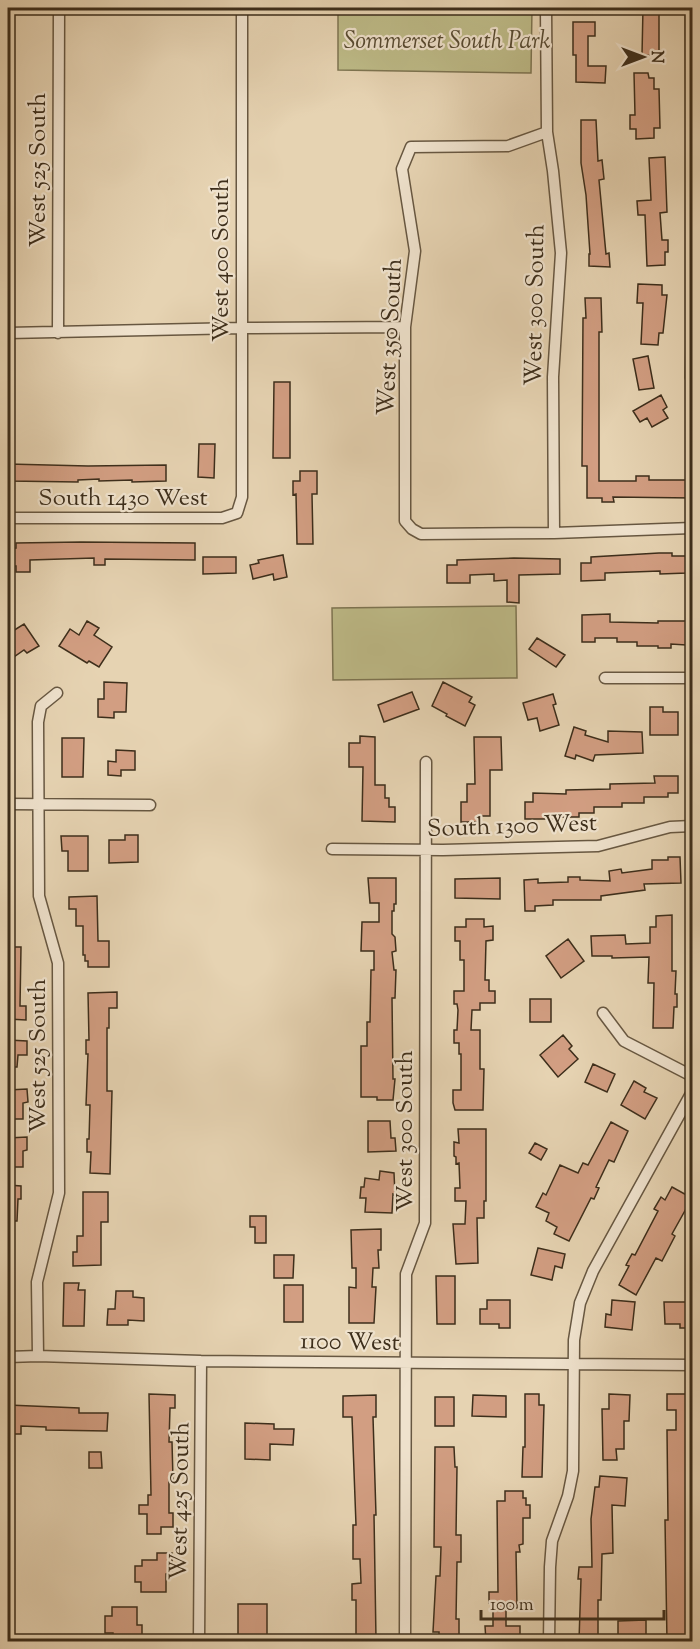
<svg xmlns="http://www.w3.org/2000/svg" width="700" height="1649" viewBox="0 0 700 1649" font-family="'Sorts Mill Goudy',serif">
  <style>
    .green { fill: #bdba87; stroke: #7d7451; stroke-width: 1.5 }
    .building { fill: #d29e82; stroke: #3d2e1b; stroke-width: 1.5 }
    .lines { fill: none; stroke-linecap: round; stroke-linejoin: round }
    .minor-casing { stroke: #675741; stroke-width: 13 }
    .minor { stroke: #efe2cd; stroke-width: 10 }
    .labels { text-anchor: middle; stroke-width: 4.5; stroke-linejoin: round; paint-order: stroke }
    .park-label { font-size: 24px; font-style: italic; fill: #574a31; stroke: #efe2cd }
    .street-label { font-size: 24px; fill: #3d2e1b; stroke: #efe2cd }
  </style>
  <rect width="100%" height="100%" fill="#e6d3b2"/>
  <filter id="stains"><feTurbulence type="fractalNoise" baseFrequency=".00333" numOctaves="4"/><feColorMatrix values="0 0 0 0 .2 0 0 0 0 .09 0 0 0 0 .02 0 0 0 .5 -.17"/></filter>
  <radialGradient id="worn" r=".72"><stop offset=".6" stop-color="#630" stop-opacity="0"/><stop offset="1" stop-color="#630" stop-opacity=".3"/></radialGradient>
  <path class="green" d="M338 8H532L531 73 338 70Z
    M516 606 517 678 333 680 332 608Z"/>
  <path class="building" d="M643 8H659V56L642 55Z
    M573 22H595V36H588V66H606L605 83 576 82V55H573Z
    M634 73H648L649 78H654V89H659L660 128H654V138L636 139V129H630V115H635Z
    M581 120H596L598 161 602 160 604 179 599 180 606 254 609 253 610 267 589 266V254H590L586 195 581 163Z
    M665 157 667 212 660 213 662 240H668V252H665V265L647 266 645 215H638L637 201 651 200 649 158Z
    M638 284 662 285V295H667L663 333H659L658 345 641 344 643 303H637Z
    M585 298H601L602 332H599V481H636V476H649V480H693V498L613 497 614 502H602V498H587V466H582L583 318H586Z
    M648 356 654 388 639 390 633 359Z
    M274 382H290V458H273Z
    M661 395 667 407 663 410 668 418 652 427 647 418 640 422 633 411Z
    M199 444H215L214 478 198 477Z
    M8 464 88 466 166 465V481L132 482V480L99 481V479L78 480V482L8 481Z
    M300 471H317V494H312L313 544H297L296 494 293 495V481H300Z
    M81 542 195 543V560L105 559V565H94V558L30 560V572H16V566H8V549L16 548V543Z
    M659 553H672V556H686L687 573 660 574V571L605 573V580L581 581V563H591V557Z
    M283 555 287 577 274 580 273 574 253 579 250 565 259 563 258 560Z
    M203 557H236V573L203 574Z
    M514 558 560 559V574L519 575V603L507 602V580L494 581V574L470 575V583H447V565H457V560Z
    M610 614V622L658 623V621H686V645L671 644V648H658V646H637V642H617V638H595V642H582V615Z
    M87 621 99 628 94 635 112 647 99 667 89 661 87 663 59 646 70 629 79 635Z
    M24 624 39 646 27 653 24 650 8 661V634Z
    M537 638 565 655 556 667 529 649Z
    M104 682 127 683 126 712H114V718L98 717V699H104Z
    M443 682 472 697 469 702 475 705 465 726 446 716 447 714 432 706Z
    M412 692 419 709 384 722 378 705Z
    M553 694 556 704 553 705 559 725 540 731 537 718 528 720 523 703Z
    M650 707H663V712H678V735H650Z
    M574 727 586 731 585 735 608 742V731L642 732 643 753 595 755 593 761 576 755 575 759 565 756Z
    M360 736 375 737V785H385V798H389V807H395V822L362 821 363 767H349V743H360Z
    M474 737H501L502 770H490V816H480V822H461V802H467V784H475Z
    M62 738H84L83 777H62Z
    M116 750 135 751V770H121V776L108 775V761L116 762Z
    M654 776H678V793H668V797H644V803H622V807H594V813H579V817H555V819H525V802H533V793L566 794V790L610 789V784L655 783Z
    M125 835H138V862L109 863V840H125Z
    M61 836H88V871H68V851H62Z
    M668 857H680L681 883 644 884 645 890 601 896V900H553V905L535 906V911H525L524 880 538 879V883L568 882V877H580V880L610 881 609 871 621 869 622 873 652 869V860H668Z
    M368 878H396V904H394V911H392V934L395 937 396 951 392 952 394 970H396L395 998H392L393 1079H395L393 1100H377V1097H361V1046H367V1022H370L371 970H374V951H361L362 922H379V903H370Z
    M500 878V899L455 898V879Z
    M97 896 98 941H109V967H88V961H85V955H83V926H76V909H69V897Z
    M672 915V971H676L675 994H677V1007H674L673 1028H653L654 983H648L649 957 612 958V956H592L591 936 625 935 626 944 650 943V927H656V916Z
    M466 919H484V927L493 926V940L486 941 485 980H489V991H495V1003H480V1010H472L471 1030H480V1069H484L483 1110H455L453 1103V1090H461V1054H459V1043H454V1030H457L458 1010 457 1004H454V991H464V960H460V941H455V927H466Z
    M568 939 584 961 561 978 546 956Z
    M8 947H21L20 1006H26V1020L8 1019Z
    M117 992V1008H109V1028H107V1091H112L110 1174 90 1173 91 1152H87V1139H89L90 1105H86L88 1054H86V1040H89L88 993Z
    M530 999H551V1022H530Z
    M563 1035 572 1046 569 1049 578 1059 558 1077 540 1055Z
    M8 1040 27 1041V1055H18L17 1067H8Z
    M593 1064 615 1074 607 1092 585 1082Z
    M634 1081 646 1088 644 1092 657 1098 645 1119 621 1105Z
    M27 1089 28 1102 23 1103V1119H8V1090Z
    M368 1121H390L391 1138H395L396 1151 368 1152Z
    M611 1122 628 1131 614 1162 609 1160 596 1187 599 1188 594 1199 591 1198 569 1241 554 1234 557 1227 546 1221 549 1213 536 1207 543 1193 546 1195 560 1165 578 1173 583 1163 588 1165Z
    M458 1129H486V1201H484V1218H477L478 1263 456 1264 453 1224H465L466 1201H455V1188H460L459 1163 456 1164V1157L454 1156V1142L459 1143Z
    M27 1137V1150L23 1151V1167H8V1138Z
    M535 1143 547 1149 541 1160 529 1153Z
    M380 1171 394 1173 395 1195 393 1194 392 1213 365 1212 366 1198H360L361 1187H364L365 1178 379 1180Z
    M8 1185 21 1186V1199H18L17 1221H8Z
    M672 1187 692 1198 672 1234 675 1236 662 1261 656 1258 636 1295 619 1285 629 1266 626 1265 632 1254 635 1255 658 1211 654 1209 661 1197 665 1200Z
    M83 1192H108V1222H101V1265L73 1266V1252H77V1236H83Z
    M250 1216H266V1243H255V1227H250Z
    M381 1229V1250H378L379 1268H373L372 1287H376L374 1323H349V1287L356 1288V1268H352L351 1230Z
    M538 1248 565 1254 562 1268 555 1266 552 1280 531 1275Z
    M274 1255H294L293 1278H274Z
    M436 1276H455V1324H437Z
    M64 1283H79L78 1290H85L84 1326H63Z
    M284 1285H303V1322H284Z
    M116 1291H133V1297L144 1298V1321L128 1320V1325H107L108 1309H115Z
    M487 1300H510V1328H499V1324H480V1309H487Z
    M612 1300 635 1302 632 1330 605 1327 606 1314 611 1315Z
    M664 1302H693V1328H680V1324H665Z
    M149 1394 175 1395V1408H170L169 1442H172L173 1480H169V1513H173V1527H161V1534H147V1514H139V1505H148V1495H151Z
    M525 1394H539V1405H544L542 1477H522L523 1447H525Z
    M609 1394 630 1395 629 1421H624V1449H616L617 1460H603L602 1409H609Z
    M667 1394H689L688 1476H690V1490H687L688 1510H686L687 1540 689 1539 690 1560V1624H688V1641H667L665 1520H668L667 1430H676V1410H667Z
    M376 1395V1417H373L376 1515H374L376 1639H371V1641H356V1600H352V1584L361 1583 360 1559H353V1525H356L352 1417H343V1396Z
    M473 1395 506 1396V1417L472 1416Z
    M435 1397H454V1426H435Z
    M8 1405 79 1408V1413H108L107 1431 46 1430V1427L21 1426V1434H8Z
    M245 1423 274 1424V1429H294L293 1445 270 1444V1460L245 1459Z
    M435 1447H454L455 1467H457L456 1535H461V1562H457L456 1619H459V1641H439V1632H433L436 1576H440L441 1547H434Z
    M89 1452H101L102 1468H89Z
    M600 1476 627 1478 625 1506 612 1505 613 1553 602 1554 601 1600H598V1641H579L581 1579H578L579 1567H592L591 1519 595 1487H599Z
    M505 1491H523V1498H526V1505H530V1518H523V1544L519 1545 520 1552H516L517 1608 506 1607V1626H520V1641H486L485 1626H493V1603H489V1592H498L497 1501H505Z
    M157 1553H172V1574H166V1592H141V1582H135V1566H142V1560H157Z
    M238 1604H267V1641H251V1636H238Z
    M112 1607H137V1625H142V1641L113 1639V1633H105V1616H112Z
    M646 1620V1640L618 1641V1621Z"/>
  <g class="lines">
    <defs>
      <path id="minor" d="M546 8 547 132 553 171 561 253 553 377 554 533
        M691 8 692 172
        M547 132 508 146 411 147 402 169 415 251 405 327V521L412 529 421 534 554 533 692 528
        M692 316 691 378 692 379
        M8 333 241 328 405 327
        M58 333 59 8
        M8 518H222L237 513 242 497V8
        M605 678H692
        M8 804 150 805
        M332 849 443 850 598 846 670 827 692 826
        M603 1013 624 1041 692 1076
        M38 1356 37 1282 59 1193 58 963 39 896 38 722 41 706 57 693
        M8 1357 38 1356 201 1361 692 1365
        M199 1642 201 1361
        M405 1642 406 1274 425 1223 426 762
        M549 1642 550 1567 552 1541 568 1496 573 1471 574 1340 580 1303 593 1271 692 1092"/>
    </defs>
    <use href="#minor" class="minor-casing"/>
    <use href="#minor" class="minor"/>
  </g>
  <g class="labels">
    <g class="park-label">
      <text x="447" y="48">Sommerset South Park</text>
    </g>
    <g class="street-label">
      <text transform="translate(37 170) rotate(-90)" y="8">West 525 South</text>
      <text transform="translate(220 260) rotate(-90)" y="8">West 400 South</text>
      <text transform="translate(534 305) rotate(-89)" y="8">West 300 South</text>
      <text transform="translate(389 337) rotate(-87)" y="8">West 350 South</text>
      <text x="123" y="505">South 1430 West</text>
      <text transform="translate(512 825) rotate(-2)" y="8">South 1300 West</text>
      <text transform="translate(37 1056) rotate(-90)" y="8">West 525 South</text>
      <text transform="translate(404 1131) rotate(-90)" y="8">West 300 South</text>
      <text transform="translate(350 1341) rotate(1)" y="8">1100 West</text>
      <text transform="translate(179 1501) rotate(-89)" y="8">West 425 South</text>
    </g>
  </g>
  <rect width="700" height="1649" fill="none" stroke="#e6d3b2" stroke-width="30"/>
  <rect x="9" y="9" width="682" height="1631" fill="none" stroke="#3d2e1b" stroke-width="3"/>
  <rect x="15" y="15" width="670" height="1619" fill="none" stroke="#3d2e1b" stroke-width="1.5"/>
  <g transform="translate(643 57) rotate(90)" stroke="#efe2cd" stroke-width="4.5" paint-order="stroke">
  <path d="M0-4.5L10 22L0 15L-10 22Z" fill="#3d2e1b"/>
  <text y="-9" font-size="16" font-weight="bold" text-anchor="middle" fill="#3d2e1b">N</text>
  </g>
  <path d="M481 1610v9h183v-9" fill="none" stroke="#3d2e1b" stroke-width="3"/>
  <text x="490" y="1610" font-size="18" fill="#3d2e1b" stroke="#efe2cd" stroke-width="4.5" paint-order="stroke">100 m</text>
  <rect width="100%" height="100%" filter="url(#stains)"/>
  <rect width="100%" height="100%" fill="url(#worn)"/>
</svg>
